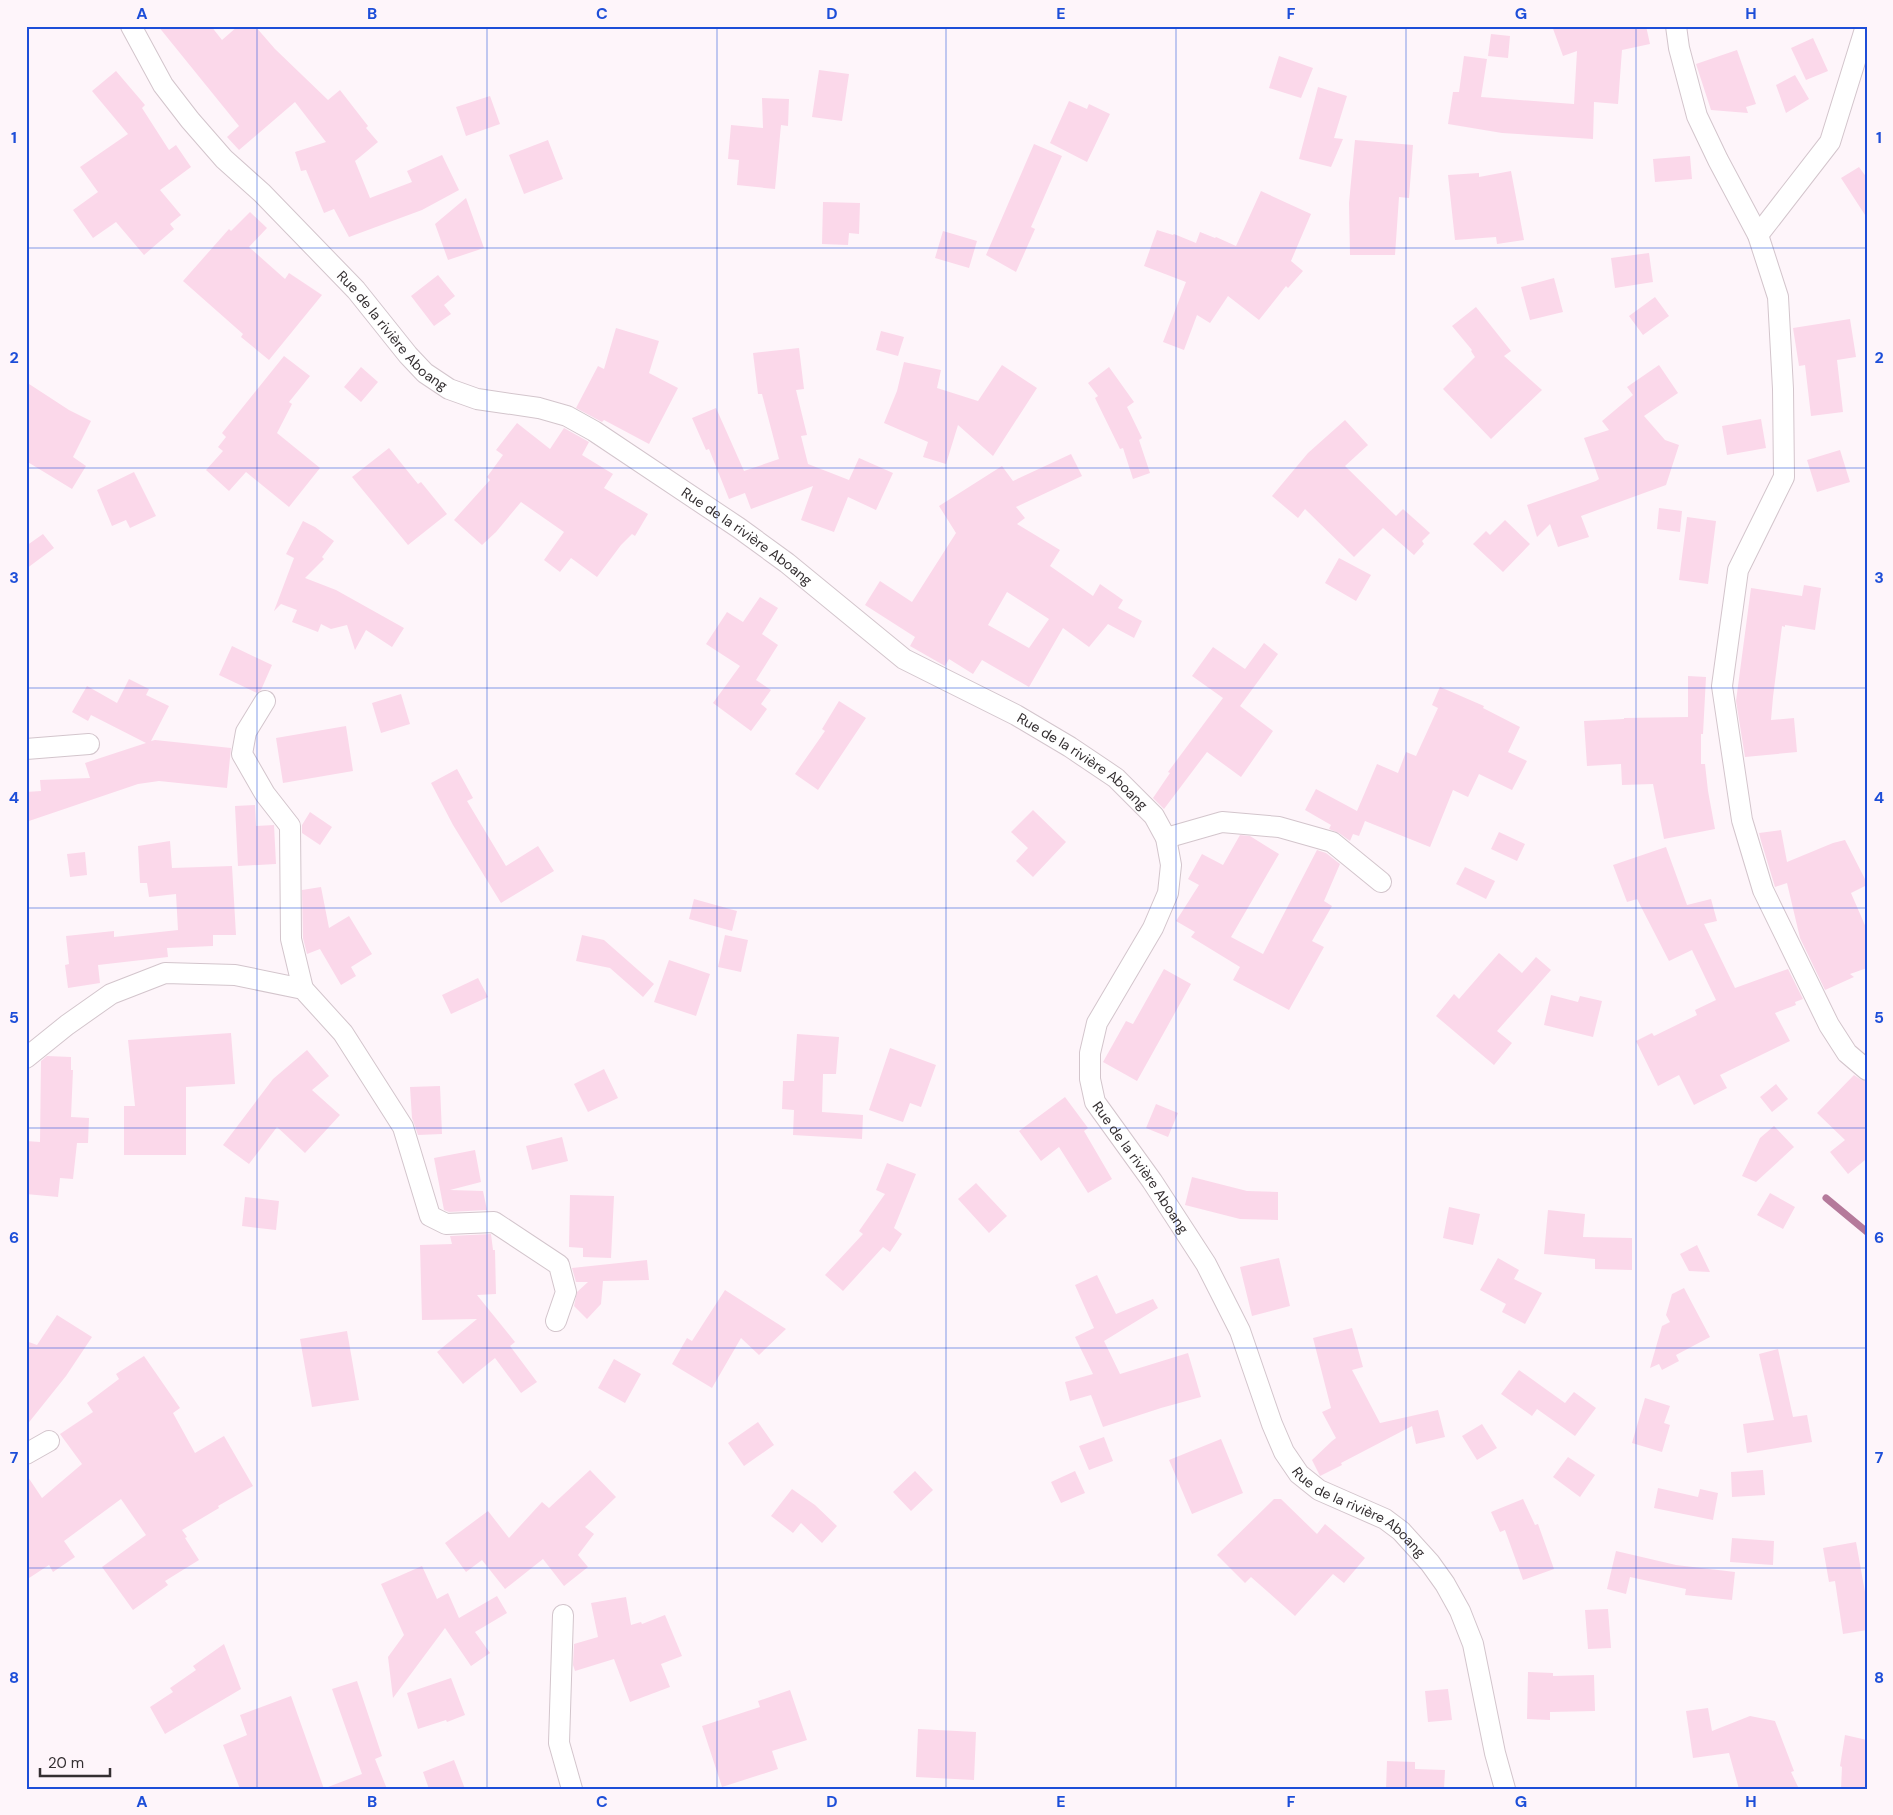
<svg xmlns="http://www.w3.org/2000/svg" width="1893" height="1815" viewBox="0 0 1893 1815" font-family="'DM Sans',sans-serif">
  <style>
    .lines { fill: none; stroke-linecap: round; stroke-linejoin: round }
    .stream { stroke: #b57a9b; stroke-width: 7 }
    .building { fill: #fbd8ea; fill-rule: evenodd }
    .minor-casing { stroke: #d3c5cc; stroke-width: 22 }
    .minor { stroke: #fff; stroke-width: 20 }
    .grid { fill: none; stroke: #1d4ed8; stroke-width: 1; stroke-opacity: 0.55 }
    .labels { text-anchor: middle; stroke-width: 4.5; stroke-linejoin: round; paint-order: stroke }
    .street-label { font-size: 14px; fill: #342f31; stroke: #fef5fa }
    .neatline { fill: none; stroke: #1d4ed8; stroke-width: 2 }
    .grid-label { font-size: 16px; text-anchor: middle; font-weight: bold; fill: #1d4ed8 }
  </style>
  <rect width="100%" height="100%" fill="#fef5fa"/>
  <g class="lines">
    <path class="stream" d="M1826 1198 1867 1232"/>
  </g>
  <path class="building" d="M158 26H211L222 40 238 26H255L275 49 328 100 340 90 368 126 366 128 378 142 355 161 370 198 412 182 407 171 442 155 459 190 422 210 349 237 334 209 324 213 306 170 301 171 295 152 326 142 295 102 239 150 227 137 239 126Z
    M1552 26H1646L1650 44 1622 50 1618 104 1594 102 1593 139 1502 133 1448 124 1453 92H1459L1464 56 1487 59 1481 97 1574 104 1577 51 1563 56Z
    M1491 34 1510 36 1508 58 1488 56Z
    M1813 38 1828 71 1806 80 1791 48Z
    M1737 50 1756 104 1746 107 1748 113 1711 110 1696 64Z
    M1279 56 1313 68 1301 98 1269 88Z
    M819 70 849 74 842 121 812 117Z
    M116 71 145 105 142 108 169 150 176 145 191 167 160 190 181 215 170 224 174 229 144 255 116 222 93 238 73 210 98 192 80 167 128 134 92 91Z
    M1795 75 1809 99 1786 113 1776 85Z
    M1318 87 1347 96 1334 138 1343 139 1331 167 1299 159Z
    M490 96 500 124 466 136 456 107Z
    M762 98 789 99 788 126 781 125 775 189 737 185 739 160 728 159 731 125 763 128Z
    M1069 101 1087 109 1089 104 1110 114 1087 162 1050 143Z
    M548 140 563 179 524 194 509 155Z
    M1355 140 1413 145 1409 198 1399 197 1395 255H1350L1349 203Z
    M1034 144 1062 156 1031 227 1035 229 1016 272 986 255Z
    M1690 156 1692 179 1655 182 1653 159Z
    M1859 167 1867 178V218L1841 178Z
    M1511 171 1524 240 1497 244 1496 237 1455 240 1448 175 1479 173V177Z
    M1261 191 1311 214 1291 261 1303 271 1288 288 1286 286 1259 320 1228 296 1210 323 1197 315 1184 350 1163 342 1186 282 1144 266 1157 230 1173 235 1174 234 1196 243 1200 232 1215 238 1216 237 1236 246Z
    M466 198 484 248 448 260 435 224Z
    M823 202 860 203 859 234 849 233 848 245 822 244Z
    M250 212 267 228 249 247 285 279 289 273 322 295 269 360 241 337 243 334 183 281 229 229 231 231Z
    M943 231 977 241 969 268 935 258Z
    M1649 253 1653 282 1615 288 1611 258Z
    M438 275 455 296 444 305 451 314 434 326 411 296Z
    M1554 278 1563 312 1530 320 1521 287Z
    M1655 297 1669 316 1643 335 1629 316Z
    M1476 307 1511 351 1504 356 1542 390 1491 439 1443 389 1475 357 1471 351 1472 350 1452 326Z
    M1850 319 1856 357 1837 360 1843 412 1811 416 1805 365 1799 366 1793 328Z
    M616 328 659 341 649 373 678 388 649 444 604 420 602 422 576 408 598 366 604 369Z
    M881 331 904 337 898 356 876 350Z
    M799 348 804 389 796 390 807 435 801 436 808 464 849 480 859 458 893 473 876 510 848 497 834 532 801 520 813 486 751 509 745 493 729 499 709 449 706 450 692 418 716 408 744 471 779 459 762 394H758L753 353Z
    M284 356 310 376 289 402 292 404 277 433 320 468 289 507 246 472 229 491 206 470 223 451 218 447 226 437 222 433Z
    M904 362 941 370 937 388 978 401 1002 365 1037 388 993 456 958 425 946 464 923 457 928 442 884 423 897 391Z
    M1659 365 1678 393 1644 416 1665 440 1679 445 1666 485 1581 516 1589 537 1558 547 1550 524 1537 537 1527 505 1596 481 1599 479 1584 438 1609 430 1602 421 1633 395 1627 387Z
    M361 367 378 382 361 402 344 387Z
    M1109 367 1134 402 1127 407 1142 438 1139 440 1150 473 1133 479 1123 448 1120 449 1095 398 1098 396 1088 383Z
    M26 382 69 410 91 421 73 457 86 466 72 489 26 461Z
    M1761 419 1766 448 1727 455 1722 426Z
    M1345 420 1368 445 1345 466 1396 516 1403 509 1430 533 1422 541 1424 544 1414 555 1383 528 1354 557 1305 509 1298 518 1272 496 1308 453Z
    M517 423 550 449 564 428 589 442 582 455 613 474 604 488 648 514 635 536 632 534 621 545 597 577 571 558 560 572 544 560 564 532 521 502 496 532 482 545 454 520 490 480 487 477 503 455 496 450Z
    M389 448 418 484 421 482 447 514 408 545 352 477Z
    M1840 450 1850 482 1817 492 1807 460Z
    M1071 454 1082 476 1016 507 1025 518 1017 524 1060 550 1050 566 1093 596 1100 584 1123 600 1118 608 1142 621 1134 638 1108 624 1089 647 1063 628 1029 687 982 660 973 674 949 659 945 666 910 646 915 637 865 605 880 581 912 602 956 533 939 506 1002 466 1013 481ZM1007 592 1049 619 1029 648 988 625Z
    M134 472 156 516 130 528 126 520 112 526 97 490Z
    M1659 508 1682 511 1680 532 1657 529Z
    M1687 517 1716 521 1708 584 1679 580Z
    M1505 520 1530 544 1503 572 1473 544 1486 531 1490 535Z
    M303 521 315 527 334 541 322 557 324 559 305 578 336 590 404 628 392 647 366 630 355 650 347 625 331 629 321 624 318 632 292 622 297 610 281 604 274 611 294 558 286 554Z
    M43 534 54 548 26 569V546Z
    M1339 558 1371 575 1356 601 1325 583Z
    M1804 585 1821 588 1815 630 1785 625V627L1782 626 1773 697 1771 720 1794 718 1797 752 1745 757 1736 701 1751 588 1802 596Z
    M760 597 778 608 762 634 778 645 756 680 771 690 761 704 767 709 751 731 713 703 740 666 706 644 727 612 743 622Z
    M1264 643 1278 654 1240 706 1273 731 1241 777 1207 752 1164 809 1153 798 1170 773 1168 772 1223 698 1192 676 1213 647 1245 669Z
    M232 646 272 665 261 690 257 693 219 675Z
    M1688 676 1706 677 1703 734H1701V764H1705L1708 791 1715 829 1664 839 1653 784 1622 785 1621 764 1587 766 1584 721 1624 719V718L1688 717Z
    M129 679 149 689 146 695 169 706 151 741 155 740 231 748 227 788 159 781 138 784 26 822V792L41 791 40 780 90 778 85 763 146 743 91 715 88 721 72 712 87 686 117 703Z
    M1440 687 1484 706 1483 708 1520 727 1508 752 1527 761 1512 790 1479 774 1468 797 1453 790 1430 847 1365 821 1359 836 1353 834 1350 841 1339 833 1329 829 1331 825 1305 810 1316 789 1357 811 1377 764 1398 773 1406 752 1416 756 1438 708 1432 705Z
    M401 694 410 724 381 733 372 703Z
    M839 701 866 718 818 790 795 774 825 731 822 729Z
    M346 726 353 771 283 783 276 738Z
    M457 769 473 798 467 801 506 866 538 846 554 871 501 903 453 825 431 783Z
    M255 805 256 826 274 825 276 864 238 866 235 806Z
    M1033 810 1066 842 1033 877 1016 861 1028 848 1011 832Z
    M310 812 332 827 320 845 302 833V825Z
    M1781 830 1787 862 1833 843 1845 840 1867 883V885L1851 893 1867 930V968L1850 974 1854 977 1825 990 1800 938 1787 883 1775 887 1761 841 1759 833Z
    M1499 832 1525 844 1517 861 1491 849Z
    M1240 835 1250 836 1279 854 1231 937 1263 954 1317 850 1326 853 1340 864 1324 901 1332 906 1312 941 1324 947 1289 1010 1233 980 1240 967 1191 937 1195 932 1176 921 1199 885 1188 879 1202 854 1223 865Z
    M170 841 172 868 232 866 236 935H213V946L167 948 168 957 98 965 100 983 68 988 65 965 69 964 66 936 114 931V937L178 930 176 894 149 897 147 883H140L138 846Z
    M1666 847 1687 905 1711 899 1717 921 1704 924 1735 988 1788 969 1803 999 1795 1002 1796 1005 1775 1013 1790 1041 1720 1075 1727 1088 1694 1105 1679 1075 1658 1086 1636 1041 1652 1033 1654 1036 1697 1015 1695 1010 1716 1000 1692 950 1669 961 1637 899 1627 902 1613 865Z
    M85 852 87 875 70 877 67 854Z
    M1465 867 1495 881 1486 899 1456 884Z
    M321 887 329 928 349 916 372 954 351 967 356 976 341 985 320 949 307 954 303 938 302 890Z
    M694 899 737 911 732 931 689 919Z
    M582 935 604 940 654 984 643 997 610 968 576 961Z
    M725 935 748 940 741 972 718 967Z
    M1499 953 1522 973 1536 957 1551 970 1497 1031 1512 1043 1494 1065 1436 1016 1454 994 1459 999Z
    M669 960 710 974 696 1016 654 1002Z
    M1164 969 1191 984 1137 1081 1103 1062 1126 1021 1133 1024Z
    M478 978 488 997 451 1014 442 995Z
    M1551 995 1578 1002 1580 996 1602 1001 1593 1037 1544 1025Z
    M231 1033 235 1084 186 1087V1155H124V1106H135L128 1040Z
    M797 1034 839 1037 836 1074H823L822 1112 863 1115 862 1139 793 1135 794 1110 782 1109 783 1081H794Z
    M890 1048 936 1065 921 1107 910 1103 903 1122 869 1110Z
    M307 1050 329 1076 312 1090 340 1115 305 1153 277 1127 249 1164 223 1145 273 1079Z
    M47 1056 71 1057V1070H73L71 1117 89 1118 88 1143H77L73 1179 60 1178 58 1197 26 1194V1141L40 1142 41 1061Z
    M604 1069 618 1098 588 1112 574 1084Z
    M1854 1075 1860 1079 1867 1082V1162L1865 1160 1848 1174 1830 1152 1845 1140 1817 1113Z
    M1776 1084 1788 1099 1772 1112 1760 1097Z
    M440 1086 442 1134 418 1135 412 1118 410 1087Z
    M1065 1097 1088 1128 1084 1131 1112 1179 1088 1193 1059 1147 1041 1161 1019 1131Z
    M1156 1104 1178 1113 1168 1137 1146 1128Z
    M1774 1126 1794 1147 1756 1182 1742 1176 1760 1138Z
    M562 1137 568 1161 532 1170 526 1146Z
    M475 1150 481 1182 450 1190 483 1191 487 1210 449 1212 444 1210 434 1158Z
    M887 1163 916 1174 894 1228 902 1234 890 1252 883 1247 843 1291 825 1275 863 1234 859 1231 885 1194 876 1190Z
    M1192 1177 1247 1191 1278 1192V1220L1240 1219 1185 1205Z
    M976 1183 1007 1216 989 1233 958 1199Z
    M1770 1193 1795 1207 1783 1229 1757 1215Z
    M570 1195 614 1196 611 1258 583 1257V1248L569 1247Z
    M245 1197 279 1201 276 1230 242 1226Z
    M1449 1207 1480 1214 1473 1245 1443 1238Z
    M1548 1210 1585 1214 1583 1237 1632 1238V1270L1595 1269V1259L1544 1254Z
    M491 1234 493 1250H495L496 1294 477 1295 515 1342 510 1346 537 1382 521 1393 495 1358 463 1384 437 1352 477 1319 422 1320 420 1245 452 1244 450 1236Z
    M1697 1245 1710 1272 1689 1271 1680 1254Z
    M1279 1258 1290 1306 1252 1316 1240 1267Z
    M1498 1258 1519 1270 1514 1279 1542 1293 1525 1324 1502 1312 1506 1304 1480 1290Z
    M647 1260 649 1280 603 1281 601 1304 587 1319 574 1306 577 1292 588 1282H576L572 1268Z
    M1097 1275 1116 1314 1153 1299 1158 1308 1104 1341 1120 1374 1188 1353 1201 1397 1161 1408 1103 1427 1091 1395 1070 1401 1065 1382 1093 1374 1075 1337 1094 1328 1075 1285Z
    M1684 1288 1710 1337 1676 1355 1679 1361 1662 1370 1659 1364 1650 1368 1662 1326 1670 1322 1666 1315 1672 1294Z
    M725 1290 786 1329 759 1355 741 1338 712 1388 672 1364 687 1338 692 1341Z
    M57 1315 92 1337 66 1376 26 1426V1341L37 1345Z
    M1352 1328 1363 1367 1352 1370 1380 1423 1438 1410 1445 1437 1416 1444 1412 1426 1341 1463 1342 1465 1320 1476 1312 1460 1332 1441 1336 1438 1322 1412 1331 1408 1313 1338Z
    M347 1331 359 1400 312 1407 300 1339Z
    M1778 1349 1793 1417 1807 1415 1812 1442 1747 1453 1743 1424 1774 1420 1759 1354Z
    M144 1356 180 1408 173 1413 195 1453 224 1436 253 1486 218 1506 219 1508 182 1530 187 1537 185 1538 199 1560 165 1581 168 1585 133 1610 102 1567 146 1535 121 1499 64 1541 75 1557 53 1572 49 1565 26 1580V1474L42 1498 82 1464 60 1434 93 1412 87 1403 119 1379 116 1374Z
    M614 1359 641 1374 625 1403 598 1388Z
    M1519 1370 1565 1403 1574 1392 1596 1408 1575 1436 1537 1409 1532 1416 1501 1394Z
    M1645 1398 1670 1406 1664 1423 1670 1425 1662 1452 1632 1443Z
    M758 1422 774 1445 744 1466 728 1443Z
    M1482 1424 1497 1448 1477 1460 1462 1436Z
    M1104 1437 1113 1461 1089 1470 1079 1446Z
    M1221 1439 1243 1493 1192 1514 1169 1460Z
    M1568 1457 1595 1475 1580 1497 1553 1477Z
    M590 1470 616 1497 585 1527 594 1534 578 1555 588 1567 564 1586 543 1559 505 1589 482 1560 466 1572 445 1543 488 1511 509 1538 542 1502 549 1508Z
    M1763 1470 1765 1495 1732 1497 1731 1472Z
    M915 1471 933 1490 911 1511 893 1492Z
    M1075 1471 1085 1493 1061 1503 1051 1482Z
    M1658 1488 1698 1497 1700 1489 1718 1493 1713 1520 1654 1508Z
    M792 1489 815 1505 837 1526 822 1543 801 1523 793 1533 771 1516Z
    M1274 1499H1281L1317 1534 1325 1524 1365 1558 1344 1583 1333 1574 1295 1616 1251 1577 1245 1583 1217 1555Z
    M1523 1499 1535 1525 1538 1524 1554 1569 1523 1580 1505 1530 1500 1532 1491 1512Z
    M1732 1538 1774 1541 1773 1565 1730 1562Z
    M1856 1542 1865 1592H1867V1630L1843 1634 1835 1581 1829 1582 1823 1548Z
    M1616 1551 1676 1565 1735 1572 1732 1600 1685 1595 1686 1589 1630 1577 1626 1594 1607 1589Z
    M422 1566 437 1599 448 1593 459 1618 497 1596 507 1613 475 1632 490 1653 471 1666 445 1628 393 1698 388 1657 404 1635 381 1584Z
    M626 1597 631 1625 641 1622 642 1624 665 1615 682 1656 661 1664 670 1687 630 1702 614 1659 575 1671 573 1665 574 1644 598 1637 591 1603Z
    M1608 1609 1611 1648 1588 1649 1585 1610Z
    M224 1644 241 1689 165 1734 150 1707 173 1692 170 1688 196 1670 193 1666Z
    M1528 1672 1553 1673V1676L1594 1675 1595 1711 1550 1712V1720L1527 1719Z
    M451 1678 465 1715 447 1722 446 1720 418 1729 407 1693Z
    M357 1681 382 1756 375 1759 387 1789H328V1787L362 1774 332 1689Z
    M1448 1689 1452 1720 1428 1722 1425 1691Z
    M790 1690 807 1740 772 1751 778 1769 722 1787 702 1726 760 1707 758 1701Z
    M291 1696 324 1789H240L223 1745 247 1735 240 1715Z
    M1708 1708 1712 1731 1750 1716 1775 1721 1794 1771 1791 1772 1799 1789H1739L1729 1753 1693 1758 1686 1711Z
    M918 1729 976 1732 974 1780 916 1777Z
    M1845 1735 1867 1740V1789H1841L1842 1767 1840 1766Z
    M454 1760 465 1789H429L423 1772Z
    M1387 1761 1415 1762V1769L1445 1770 1444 1789H1386Z"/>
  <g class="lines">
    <defs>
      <g id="minor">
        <path id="s1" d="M131 26 163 85 190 120 224 159 262 193 356 290 408 355 425 373 449 389 477 399 539 408 567 416 594 431 739 528 787 563 904 659 1016 715 1070 747 1116 778 1154 816 1166 838 1171 865 1168 893 1153 928 1097 1023 1090 1053V1079L1095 1102 1152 1181 1206 1264 1240 1331 1272 1424 1284 1452 1299 1474 1319 1490 1385 1519 1401 1531 1430 1563 1445 1584 1460 1611 1473 1644 1495 1753 1505 1789"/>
        <path d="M1676 26 1679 48 1697 116 1718 160 1758 235 1778 297 1783 389 1784 477 1738 570 1722 686 1742 820 1763 890 1829 1025 1847 1053 1867 1070"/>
        <path d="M1758 235 1830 142 1866 26"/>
        <path d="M265 701 246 732 242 754 265 794 290 826 291 939 303 989"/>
        <path d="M26 749 89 744"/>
        <path d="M1166 838 1222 822 1279 827 1332 842 1381 882"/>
        <path d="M26 1058 67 1025 111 994 165 973 235 975 303 989 343 1033 403 1127 430 1216 446 1224 494 1222 559 1265 566 1292 556 1321"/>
        <path d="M26 1454 49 1441"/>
        <path d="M563 1615 559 1743 572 1789"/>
      </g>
    </defs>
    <use href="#minor" class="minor-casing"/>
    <use href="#minor" class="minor"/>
  </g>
  <path class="grid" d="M257 26V1789M487 26V1789M717 26V1789M946 26V1789M1176 26V1789M1406 26V1789M1636 26V1789M26 248H1867M26 468H1867M26 688H1867M26 908H1867M26 1128H1867M26 1348H1867M26 1568H1867"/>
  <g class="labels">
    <g class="street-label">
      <text dy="5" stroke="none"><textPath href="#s1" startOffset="404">Rue de la rivière Aboang</textPath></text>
      <text dy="5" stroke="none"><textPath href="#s1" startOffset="824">Rue de la rivière Aboang</textPath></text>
      <text dy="5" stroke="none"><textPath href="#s1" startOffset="1230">Rue de la rivière Aboang</textPath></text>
      <text dy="5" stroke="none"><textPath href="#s1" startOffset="1710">Rue de la rivière Aboang</textPath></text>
      <text dy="5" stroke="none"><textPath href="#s1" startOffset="2129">Rue de la rivière Aboang</textPath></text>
    </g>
  </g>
  <rect width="1893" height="1815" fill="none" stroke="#fef5fa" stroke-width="55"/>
  <path d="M40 1768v8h70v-8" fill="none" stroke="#342f31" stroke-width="2.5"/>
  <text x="48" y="1768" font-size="15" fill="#342f31" stroke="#fef5fa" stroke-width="4" paint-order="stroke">20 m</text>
  <rect x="28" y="28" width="1838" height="1760" class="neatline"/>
  <g class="grid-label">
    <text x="142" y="19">A</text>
    <text x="372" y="19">B</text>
    <text x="602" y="19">C</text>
    <text x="832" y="19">D</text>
    <text x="1061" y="19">E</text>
    <text x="1291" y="19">F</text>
    <text x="1521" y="19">G</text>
    <text x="1751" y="19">H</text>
    <text x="14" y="143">1</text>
    <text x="1879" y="143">1</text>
    <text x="14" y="363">2</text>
    <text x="1879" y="363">2</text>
    <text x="14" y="583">3</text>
    <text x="1879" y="583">3</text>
    <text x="14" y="803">4</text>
    <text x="1879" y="803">4</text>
    <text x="14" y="1023">5</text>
    <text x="1879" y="1023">5</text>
    <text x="14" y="1243">6</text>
    <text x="1879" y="1243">6</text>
    <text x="14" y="1463">7</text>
    <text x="1879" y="1463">7</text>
    <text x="14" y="1683">8</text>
    <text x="1879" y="1683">8</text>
    <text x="142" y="1807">A</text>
    <text x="372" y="1807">B</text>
    <text x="602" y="1807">C</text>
    <text x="832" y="1807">D</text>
    <text x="1061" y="1807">E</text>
    <text x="1291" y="1807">F</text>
    <text x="1521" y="1807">G</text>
    <text x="1751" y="1807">H</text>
  </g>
</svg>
